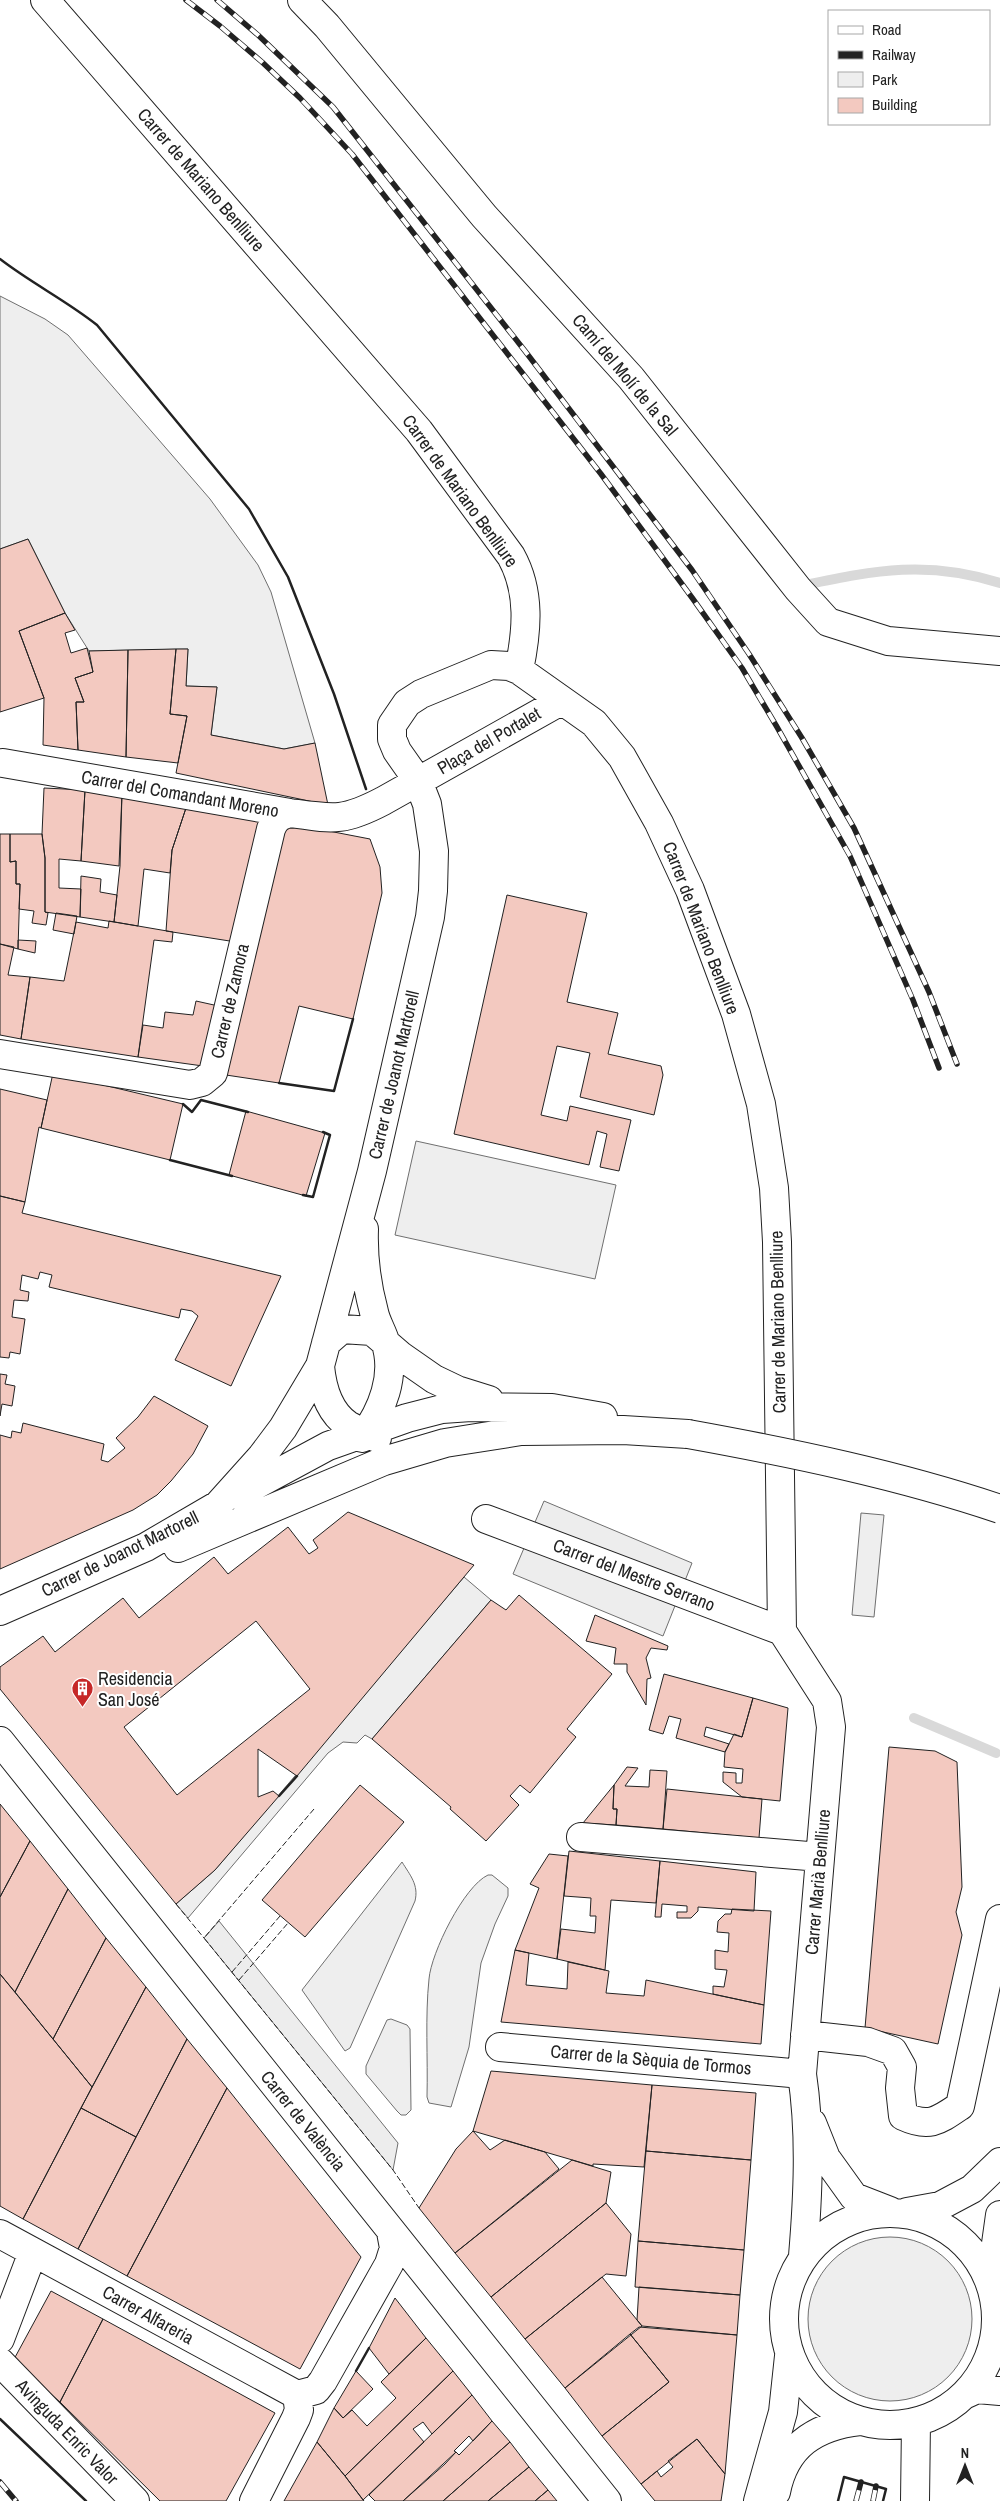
<svg xmlns="http://www.w3.org/2000/svg" width="1000" height="2501" viewBox="0 0 1000 2501" font-family="'Archivo Narrow',sans-serif">
  <style>
    .green { fill: #eee; stroke: #6f6f6f }
    .parking { fill: #ededed; stroke: #6f6f6f }
    .lines { fill: none; stroke-linecap: round; stroke-linejoin: round }
    .stream { stroke: #d9d9d9; stroke-width: 10 }
    .building { fill: #f3c9c0; stroke: #222; fill-rule: evenodd }
    .minor-casing { stroke: #222; stroke-width: 30 }
    .minor { stroke: #fff; stroke-width: 28 }
    .rail-casing { stroke: #222; stroke-width: 5.5 }
    .rail { stroke: #fff; stroke-width: 4; stroke-dasharray: 11; stroke-linecap: butt }
    .minor-bridge-casing { stroke: #222; stroke-width: 30; stroke-linecap: butt }
    .minor-bridge { stroke: #fff; stroke-width: 28 }
    .fence { stroke: #222; stroke-width: 1; stroke-dasharray: 6 2.5; stroke-linecap: butt }
    .wall { stroke: #222; stroke-width: 2.5 }
    .labels { text-anchor: middle; stroke-width: 4; stroke-linejoin: round; paint-order: stroke }
    .street-label { font-size: 18px; fill: #222; stroke: #fff }
    .poi-label { font-size: 18px; fill: #222; stroke: #fff; text-anchor: start }
  </style>
  <rect width="100%" height="100%" fill="#fff"/>
  <path class="green" d="M0 296 45 319 68 335 210 499 258 565 271 592 315 743 284 749 211 735 217 687 186 686 188 649 89 651 65 613 28 539 0 549Z
    M416 1141 616 1185 595 1279 395 1235Z
    M861 1513 884 1515 874 1617 852 1615Z
    M464 1577 491 1600 372 1739 365 1735 357 1743 343 1742 328 1753 188 1918 176 1904 215 1870Z
    M402 1862C410 1875 419 1885 415 1901L350 2048 345 2051 302 1990Z
    M488 1875H492L508 1888V1896L495 1924 481 1963 469 2047 451 2107 429 2103 427 2097C428 2058 425 2017 429 1979 431 1953 464 1886 488 1875Z
    M391 2019 407 2025 410 2029 411 2110 406 2115H401L397 2111 366 2074V2066L387 2020Z
    M808 2319a82 82 0 1 1 164 0a82 82 0 1 1-164 0Z"/>
  <path class="parking" d="M544 1501 692 1563 663 1636 513 1574Z
    M219 1921 398 2143 393 2170 204 1938Z"/>
  <g class="lines">
    <path class="stream" d="M805 585C876 570 928 560 1000 583
      M914 1718 996 1753"/>
  </g>
  <path class="building" d="M28 539 65 613 19 631 44 698 0 712V549Z
    M65 613 75 630 65 633 71 653 87 648 93 672 75 678 84 702H76L78 750 43 745 44 698 19 631Z
    M176 649 170 714 187 716 178 763 126 757 128 650Z
    M176 649H188L186 686 217 687 211 735 284 749 315 743 328 805 176 773 187 716 170 714Z
    M128 650 126 757 78 750 76 702H84L75 678 93 672 89 651Z
    M44 788 85 790 81 861 59 859V888L81 889 80 917 45 912V858L42 834Z
    M85 790 122 793 119 866 81 861Z
    M122 793 187 805 172 850 170 873 144 869 138 926 114 922 120 866Z
    M187 805 260 817 236 942 166 931 172 850Z
    M282 822 370 839 380 867 382 893 353 1019 299 1006 279 1083 226 1075Z
    M0 834H10V862L16 861V884H20L18 949 0 944Z
    M10 834H42L45 858V912L48 913 46 925 32 923 34 911 19 909 20 884H16V861L10 862Z
    M81 876 101 879 100 892 117 895 114 922 80 917Z
    M507 895 587 913 567 1002 618 1013 608 1054 661 1066 663 1075 654 1115 580 1097 590 1053 557 1046 541 1115 567 1121 570 1106 631 1120 619 1171 600 1167 607 1134 597 1131 589 1165 454 1134Z
    M56 913 77 916 74 934 53 930Z
    M109 921 173 932 172 942 154 940 138 1057 21 1039 30 977 64 981 76 922 108 928Z
    M18 940 36 941 35 953 18 949Z
    M0 944 14 947 8 975 30 977 21 1039 0 1035Z
    M196 1001 223 1007 203 1066 138 1057 143 1025 163 1028 165 1012 193 1015Z
    M53 1073 183 1104 170 1160 41 1128Z
    M0 1089 47 1100 41 1128 39 1127 25 1202 0 1196Z
    M246 1111 325 1133 306 1196 229 1175Z
    M0 1196 25 1202 22 1213 281 1276 231 1386 175 1360 198 1316 192 1311 181 1309 179 1318 49 1287 52 1275 40 1272 38 1279 22 1275 20 1290 29 1292 28 1301 14 1300 12 1317 25 1319 20 1354 10 1352 9 1358 0 1357Z
    M0 1374 7 1375 5 1384 15 1386 12 1406 2 1404 0 1416Z
    M154 1396 208 1426 193 1454 171 1481 157 1495 133 1510 0 1569V1435L11 1438 12 1431 21 1433 23 1423 104 1444 101 1460 108 1462 125 1448 116 1438 138 1417Z
    M348 1512 474 1565 297 1776 258 1749V1797L273 1791 279 1796 215 1870 176 1904 0 1689V1667L43 1636 55 1652 123 1598 139 1618 214 1557 228 1574 288 1527 309 1554 318 1548 313 1540ZM256 1621 310 1689 177 1795 124 1727Z
    M519 1595 612 1674 567 1729 576 1737 530 1793 520 1785 510 1796 519 1805 486 1841 450 1809 451 1807 372 1739 491 1600 506 1610Z
    M595 1615 668 1646 667 1650 651 1648 646 1658 651 1678 647 1679 646 1705 627 1672V1664H614L616 1648 586 1641Z
    M664 1674 753 1698 742 1737 706 1727 704 1736 729 1744 725 1752 676 1738 681 1719 669 1716 663 1734 649 1730Z
    M753 1698 788 1708 780 1801 742 1797 723 1782V1772L736 1773V1783H742L743 1769 724 1767 725 1752 734 1734 742 1737Z
    M889 1747 935 1751 957 1762 962 1887 956 1912 962 1935 938 2044 865 2028Z
    M627 1767 638 1768 625 1786 649 1787 650 1770 667 1771 663 1829 616 1825 617 1809H613L614 1785Z
    M360 1785 404 1822 305 1937 262 1900Z
    M614 1785 613 1809H617L616 1825 583 1823Z
    M667 1789 762 1799 759 1838 663 1829Z
    M0 1804 30 1841 0 1897Z
    M30 1841 68 1889 15 1992 0 1974V1897Z
    M569 1851 660 1861 656 1903 611 1900 605 1970 557 1959 561 1929 595 1933 596 1916H590L591 1898 564 1896Z
    M549 1854 568 1856 557 1959 515 1950 539 1888 530 1884Z
    M660 1861 756 1872 754 1911 698 1907V1911L691 1918H677V1912H687V1906L662 1904 661 1917H655Z
    M68 1889 106 1938 53 2039 15 1992Z
    M732 1909 771 1911 764 2005 713 1994V1986L724 1987 727 1970 715 1969V1950L728 1952 729 1933 717 1932 718 1921 725 1914H731Z
    M106 1938 146 1987 92 2087 53 2039Z
    M515 1950 529 1953 526 1985 567 1989 568 1962 609 1971 606 1993 644 1996 646 1980 764 2005 761 2044 501 2022Z
    M0 1974 92 2087 23 2219 0 2206Z
    M146 1987 187 2039 136 2137 81 2108Z
    M187 2039 227 2088 127 2276 78 2249Z
    M491 2071 652 2085 644 2167 593 2164V2166L473 2131Z
    M652 2085 756 2093 751 2160 646 2151Z
    M227 2088 361 2257 300 2369 127 2276Z
    M81 2108 136 2137 78 2249 23 2219Z
    M473 2131 490 2150 505 2140 545 2152 559 2169 455 2253 419 2208 456 2149Z
    M646 2151 751 2160 744 2250 638 2241Z
    M572 2160 611 2172 606 2203 491 2297 455 2253Z
    M606 2203 631 2234 626 2276 606 2274 525 2339 491 2297Z
    M638 2241 744 2250 740 2295 635 2287Z
    M602 2277 642 2326 565 2388 525 2339Z
    M639 2287 740 2295 737 2335 642 2326 637 2320Z
    M51 2291 103 2319 60 2402 13 2361Z
    M395 2298 426 2338 389 2374 369 2348Z
    M103 2319 275 2413 226 2501H160L60 2402Z
    M639 2327 737 2335 725 2474 697 2439 641 2484 602 2436 669 2382 630 2334Z
    M630 2334 669 2382 602 2436 565 2388Z
    M426 2338 453 2371 345 2476 317 2442 334 2408 343 2418 352 2410 367 2426 396 2398 381 2382Z
    M356 2371 373 2389 343 2418 334 2408Z
    M453 2371 472 2395 432 2434 423 2422 413 2429 424 2442 363 2500 345 2476Z
    M472 2395 492 2421 473 2441 469 2436 454 2451 456 2452 445 2464 403 2501H375L369 2495Z
    M492 2421 510 2442 443 2501H403L456 2452 459 2455Z
    M697 2439 725 2474 721 2501H655L641 2484 657 2471 661 2477 673 2467 668 2461Z
    M317 2442 345 2476 364 2501H284Z
    M510 2442 529 2467 488 2501H443Z
    M529 2467 548 2490 535 2501H488Z
    M548 2490 557 2501H535Z"/>
  <g class="lines">
    <defs>
      <path id="minor" d="M45 0 419 431 511 556C531 592 527 631 519 670
        M302 0 327 26 484 216 631 378 798 589 828 622 888 641 1000 651
        M3 763 290 813C333 819 343 822 383 801L561 701
        M0 1054 190 1085 202 1082 213 1073 271 829C275 819 279 816 290 813
        M326 1343 342 1329 372 1331 401 1356 434 1379 457 1390 489 1400
        M320 1366C322 1387 329 1412 348 1425 356 1430 368 1433 377 1438
        M362 1438C382 1411 397 1375 385 1341 382 1331 376 1322 374 1312 367 1286 363 1256 364 1229
        M237 1495 328 1446 407 1418 442 1409 471 1407 552 1408 603 1417
        M486 1519 782 1631
        M178 1548 384 1461 445 1443 521 1431 623 1430 688 1434
        M0 1611 146 1547 218 1505 262 1456 283 1428 320 1366 372 1171 430 917 433 891 434 851 427 804 418 781 397 751 392 739V725L407 703 421 694 491 665 509 666 519 670 594 723 622 757 659 823 690 890 736 1014 761 1104 774 1188 777 1242 782 1631 827 1701 831 1727 802 2074C811 2134 808 2196 803 2256
        M0 1741 607 2501
        M581 1837 820 1857
        M805 2035 868 2042 893 2051 902 2067 900 2088 903 2116C929 2128 938 2121 960 2106L1000 1919
        M500 2047 802 2074
        M812 2123 826 2158 854 2197 890 2211
        M907 2212 940 2206 972 2189 1000 2162
        M784 2319a106 106 0 1 1 212 0a106 106 0 1 1-212 0Z
        M0 2234 297 2395
        M994 2287V2258L1000 2215
        M0 2339 33 2252
        M0 2362 135 2501
        M966 2394 977 2389 1000 2391
        M297 2395 316 2390 323 2381 389 2264 394 2248 391 2232
        M776 2492C785 2446 815 2426 860 2421
        M254 2501 296 2418 299 2410 297 2395
        M758 2501 783 2412 789 2356
        M915 2501 916 2422"/>
    </defs>
    <use href="#minor" class="minor-casing"/>
    <use href="#minor" class="minor"/>
    <defs>
      <path id="rail" d="M186 0 220 26 262 62 300 98 352 154 601 474 693 599 742 668 777 727 850 856 913 1000 939 1068
        M217 0 258 35 333 107 525 351 692 570 749 654 802 738 854 828 929 992 957 1064
        M0 2482 16 2501
        M856 2501 861 2482
        M873 2501 876 2486"/>
    </defs>
    <use href="#rail" class="rail-casing"/>
    <use href="#rail" class="rail"/>
    <defs>
      <path id="minor-bridge" d="M688 1434C793 1453 899 1475 1000 1509"/>
    </defs>
    <use href="#minor-bridge" class="minor-bridge-casing"/>
    <use href="#minor-bridge" class="minor-bridge"/>
    <path class="fence" d="M314 1809 204 1938 393 2170 419 2208
      M176 1904 204 1938
      M232 1972 280 1916
      M239 1980 288 1923"/>
    <path class="wall" d="M0 259C31 283 67 301 97 325L249 509 288 577 334 694 366 789
      M279 1083 334 1091 353 1019
      M183 1104 192 1112 201 1100 248 1112
      M170 1160 232 1176
      M303 1195 313 1197 330 1135 323 1132
      M279 1796 297 1776
      M356 2371 369 2348
      M0 2419 86 2501
      M838 2501 844 2477 886 2489 883 2501"/>
  </g>
  <defs>
    <symbol id="building-pin" viewBox="-11 -11 22 30"><path d="M0 17L-7.5 6A9.5 9.5 0 1 1 7.5 6Z" fill="#c62828" stroke="#fff"/><path d="M-4-6H4V6H1V3H-1V6H-4ZM-2.5-4.3h1.7v1.8h-1.7ZM.8-4.3h1.7v1.8H.8ZM-2.5-1h1.7V.8h-1.7ZM.8-1h1.7V.8H.8Z" fill="#fff"/></symbol>
  </defs>
  <g fill-rule="evenodd">
    <use href="#building-pin" x="70" y="1676" width="25" height="34"/>
  </g>
  <g class="labels">
    <g class="street-label">
      <text transform="translate(201 180) rotate(49)" y="6">Carrer de Mariano Benlliure</text>
      <text transform="translate(625 375) rotate(50)" y="6">Camí del Molí de la Sal</text>
      <text transform="translate(460 491) rotate(54)" y="6">Carrer de Mariano Benlliure</text>
      <text transform="translate(489 741) rotate(-30)" y="6">Plaça del Portalet</text>
      <text transform="translate(180 794) rotate(10)" y="6">Carrer del Comandant Moreno</text>
      <text transform="translate(701 928) rotate(69)" y="6">Carrer de Mariano Benlliure</text>
      <text transform="translate(230 1001) rotate(-77)" y="6">Carrer de Zamora</text>
      <text transform="translate(394 1075) rotate(-77)" y="6">Carrer de Joanot Martorell</text>
      <text transform="translate(778 1322) rotate(-91)" y="6">Carrer de Mariano Benlliure</text>
      <text transform="translate(120 1554) rotate(-26)" y="6">Carrer de Joanot Martorell</text>
      <text transform="translate(634 1575) rotate(21)" y="6">Carrer del Mestre Serrano</text>
      <text transform="translate(818 1882) rotate(-85)" y="6">Carrer Marià Benlliure</text>
      <text transform="translate(651 2060) rotate(5)" y="6">Carrer de la Sèquia de Tormos</text>
      <text transform="translate(303 2121) rotate(51)" y="6">Carrer de València</text>
      <text transform="translate(148 2315) rotate(29)" y="6">Carrer Alfareria</text>
      <text transform="translate(67 2432) rotate(46)" y="6">Avinguda Enric Valor</text>
    </g>
    <g class="poi-label">
      <text x="98" y="1685">Residencia<tspan x="98" dy="21">San José</tspan></text>
    </g>
  </g>
  <rect x="828" y="10" width="162" height="115" fill="#ffffff" stroke="#a7a7a7"/>
  <rect x="838" y="26" width="25" height="8" fill="#ffffff" stroke="#a7a7a7"/>
  <text x="872" y="35" font-size="15" fill="#222222">Road</text>
  <rect x="838" y="51" width="25" height="8" fill="#222222" stroke="#a7a7a7"/>
  <text x="872" y="60" font-size="15" fill="#222222">Railway</text>
  <rect x="838" y="72" width="25" height="15" fill="#eeeeee" stroke="#a7a7a7"/>
  <text x="872" y="85" font-size="15" fill="#222222">Park</text>
  <rect x="838" y="98" width="25" height="15" fill="#f3c9c0" stroke="#a7a7a7"/>
  <text x="872" y="110" font-size="15" fill="#222222">Building</text>
  <g transform="translate(965 2466)" stroke="#ffffff" stroke-width="4" paint-order="stroke">
  <path d="M0-4L9 19L0 12L-9 19Z" fill="#222222"/>
  <text y="-8" font-size="14" font-weight="bold" text-anchor="middle" fill="#222222">N</text>
  </g>
</svg>
